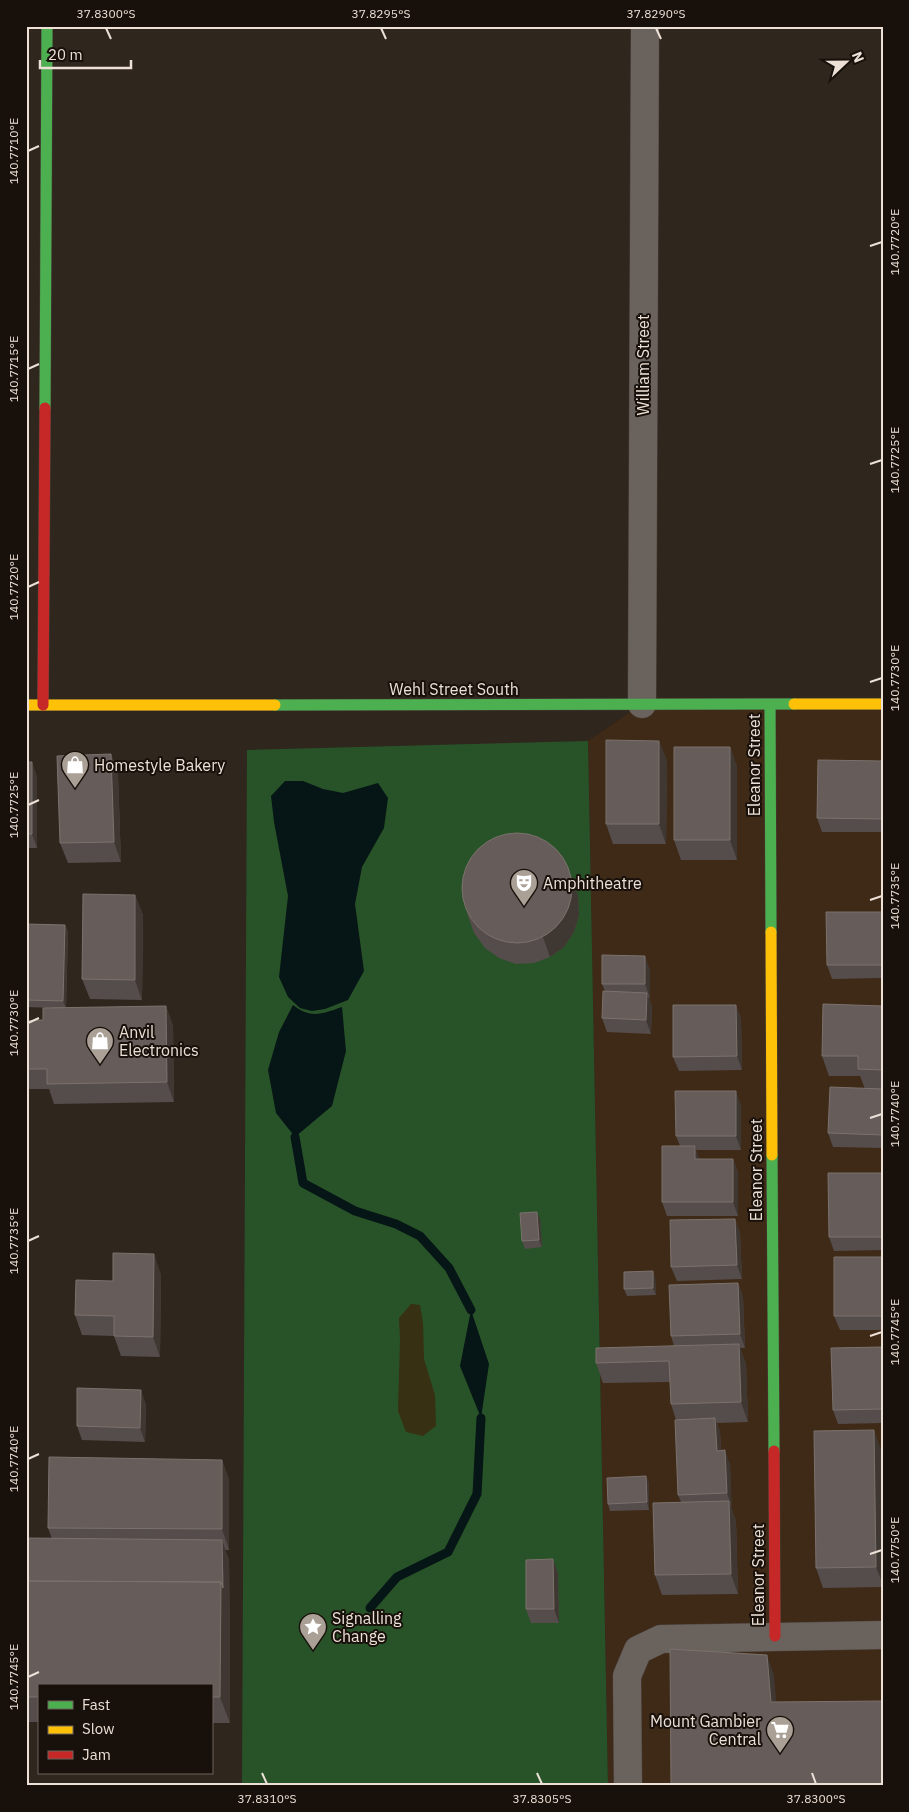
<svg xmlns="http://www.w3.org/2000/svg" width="909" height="1812" viewBox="0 0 909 1812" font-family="'IBM Plex Sans',sans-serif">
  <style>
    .built { fill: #3f2917 }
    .green { fill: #285328 }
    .sand { fill: #383012 }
    .water { fill: #061515 }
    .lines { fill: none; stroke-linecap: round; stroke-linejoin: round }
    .stream { stroke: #061515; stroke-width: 9 }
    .street-casing { stroke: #4a413b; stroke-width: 29 }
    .fast-casing { stroke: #4a413b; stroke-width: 12 }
    .slow-casing { stroke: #4a413b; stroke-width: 12 }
    .jam-casing { stroke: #4a413b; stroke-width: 12 }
    .street { stroke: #6a625c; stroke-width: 28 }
    .fast { stroke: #4caf50; stroke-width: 11 }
    .slow { stroke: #ffc107; stroke-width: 11 }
    .jam { stroke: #c62828; stroke-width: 11 }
    .wall { fill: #554d4b }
    .shaded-wall { fill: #3f3732 }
    .building { fill: #665d5a; stroke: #7b726d }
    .ticks { fill: none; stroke: #ede1d7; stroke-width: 2 }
    .labels { text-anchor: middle; stroke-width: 4; stroke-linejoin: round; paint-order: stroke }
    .street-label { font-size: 16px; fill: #ede1d7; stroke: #18100a }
    .poi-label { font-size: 16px; fill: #ede1d7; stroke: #18100a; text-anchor: start }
    .neatline { fill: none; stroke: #ede1d7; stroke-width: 2 }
    .ticks-label { font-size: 12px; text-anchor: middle; fill: #ede1d7 }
  </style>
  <rect width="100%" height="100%" fill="#2f261e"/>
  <path class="built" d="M642 704H883V1786H608L588 741Z"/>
  <path class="green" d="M588 741 608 1786H242L247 750Z"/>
  <path class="sand" d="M411 1304 420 1305 423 1323 424 1359 435 1395 436 1426 423 1436 406 1432 398 1411 400 1340 399 1318Z"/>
  <path class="water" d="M285 781H303L323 789 343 793 378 783 388 798 384 828 362 867 355 904 364 971 348 1000 325 1009 312 1011 300 1008 288 997 279 977 288 896 274 822 271 796Z
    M293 1005C311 1019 322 1014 342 1007L346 1051 332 1106 295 1137 276 1113 268 1070 279 1032Z
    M471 1310 489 1364 481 1418 460 1366Z"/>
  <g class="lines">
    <path class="stream" d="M295 1137 303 1183 355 1211 396 1224 420 1236 449 1268 471 1310
      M370 1608 397 1577 448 1552 477 1494 481 1418"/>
    <defs>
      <path id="street" d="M642 704 645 26
        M628 1786 627 1676 638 1650 661 1639 883 1635"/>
      <path id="fast" d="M45 408 47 26
        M770 704 771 932
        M275 705 794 704
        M772 1155 774 1451"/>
      <path id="slow" d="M794 704H883
        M26 705H275
        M771 932 772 1155"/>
      <path id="jam" d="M43 705 45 408
        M774 1451 775 1636"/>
    </defs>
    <use href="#street" class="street-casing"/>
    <use href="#fast" class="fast-casing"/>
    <use href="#slow" class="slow-casing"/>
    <use href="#jam" class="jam-casing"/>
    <use href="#street" class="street"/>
    <use href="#fast" class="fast"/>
    <use href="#slow" class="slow"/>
    <use href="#jam" class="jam"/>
  </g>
  <path class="wall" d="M659 741 667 761 666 844H613L606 824Z
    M730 747 737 767V860H681L674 840Z
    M111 754 118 774 121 862 68 863 60 843Z
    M883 761V832H822L817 818Z
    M26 762 37 776V848H26Z
    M571 876 578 896 579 915 574 932 564 947 550 957 534 963 516 964 499 958 485 948 474 933 467 913Z
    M135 895 143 915 142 1000 90 999 82 979Z
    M883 912V978L832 979 827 965Z
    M26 924 65 925 68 932 66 1008 166 1006 173 1026 174 1102 54 1104 49 1089H26V1021L43 1020 54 1008 26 1007Z
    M650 970V998H649L652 1007 651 1034 607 1032 602 1018 605 991 602 984Z
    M736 1005 741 1019 742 1070 679 1071 673 1057Z
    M883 1006V1148L833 1147 828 1133 865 1089 860 1076H829L822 1056Z
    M741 1105V1150H696L699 1159H733L738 1173V1216H667L662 1202 680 1146 676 1136Z
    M883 1173V1250L834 1251 829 1237Z
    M540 1219 542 1247 525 1249 522 1241Z
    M735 1219 740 1233 742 1279 677 1281 671 1267Z
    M883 1257V1330H840L834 1316Z
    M653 1271 655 1278 656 1295 627 1296 624 1289Z
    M161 1274 160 1357 121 1356 114 1336 82 1335 75 1315 113 1281Z
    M738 1283 743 1297 745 1348H740L746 1364 748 1422 717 1423 720 1432 721 1451 730 1464 731 1507 736 1521 738 1594 662 1595 655 1575 681 1502 678 1495 676 1420 671 1404 670 1382 603 1383 596 1363 674 1346 671 1336Z
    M883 1347V1423L838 1424 833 1410Z
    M146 1404 145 1442 82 1440 77 1426Z
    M881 1450 883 1587 823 1588 816 1568Z
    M222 1460 229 1480V1550H225L229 1560 230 1723H211V1686H39V1722H26V1538L52 1539 48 1528Z
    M646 1476 649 1483V1510L610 1511 608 1504Z
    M553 1559 558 1573 559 1623H531L526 1609Z"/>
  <path class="shaded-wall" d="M659 741 667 761 666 844 659 824Z
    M730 747 737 767V860L730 840Z
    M111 754 118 774 121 862 114 842Z
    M32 762 37 776V848L32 834Z
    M571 876 578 896 579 915 574 932 564 947 550 957 543 937Z
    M135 895 143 915 142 1000 135 980Z
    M65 925 68 932 66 1008 63 1001Z
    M645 956 650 970V998L645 984Z
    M647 993 652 1007 651 1034 646 1020Z
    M736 1005 741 1019 742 1070 737 1056Z
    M166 1006 173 1026 174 1102 167 1082Z
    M736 1091 741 1105V1150L736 1136Z
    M695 1146 700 1160 695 1159Z
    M733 1159 738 1173V1216L733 1202Z
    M537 1212 540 1219 542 1247 539 1240Z
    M735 1219 740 1233 742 1279 737 1265Z
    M154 1254 161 1274 160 1357 153 1337Z
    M653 1271 655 1278 656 1295 653 1288Z
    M738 1283 743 1297 745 1348 740 1334Z
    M739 1344 746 1364 748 1422 741 1402Z
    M141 1390 146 1404 145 1442 140 1428Z
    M715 1418 720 1432 722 1465 717 1451Z
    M874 1430 881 1450 883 1585 876 1567Z
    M725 1450 730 1464 732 1507 727 1493Z
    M222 1460 229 1480V1550L222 1529Z
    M646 1476 649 1483V1510L647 1502Z
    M729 1501 736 1521 738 1594 731 1574Z
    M222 1540 229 1560 230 1608 223 1588Z
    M553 1559 558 1573 559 1623 554 1609Z
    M221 1582 230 1608V1723L220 1697Z
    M767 1655 774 1675 778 1722 771 1702Z"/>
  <path class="building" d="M606 740 659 741V824H606Z
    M674 747H730V840H674Z
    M111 754 114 842 60 843 57 756Z
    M818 760 883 761V819L817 818Z
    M26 762H32V834H26Z
    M462 888a55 55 0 1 1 110 0a55 55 0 1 1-110 0Z
    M83 894 135 895V980L82 979Z
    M826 912H883V965H827Z
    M26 924 65 925 63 1001 26 1000Z
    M602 955 645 956V984H602Z
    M603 991 647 993 646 1020 602 1018Z
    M823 1004 883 1006V1070L858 1069V1056H822Z
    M673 1005H736L737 1056 673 1057Z
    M166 1006 167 1082 47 1084V1069H26V1021L43 1020V1008Z
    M830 1087 883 1089V1135L828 1133Z
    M675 1091H736V1136H676Z
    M662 1146H695V1159H733V1202H662Z
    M828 1173H883V1237H829Z
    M537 1212 539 1240 522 1241 520 1213Z
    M735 1219 737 1265 671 1267 670 1220Z
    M113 1253 154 1254 153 1337 114 1336V1316L75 1315 76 1280 113 1281Z
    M834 1257H883V1316H834Z
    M653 1271V1288L624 1289V1272Z
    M738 1283 740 1334 671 1336 669 1285Z
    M739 1344 741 1402 671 1404 669 1361 596 1363V1348Z
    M883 1347V1409L833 1410 831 1348Z
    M77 1388 141 1390 140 1428 77 1426Z
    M715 1418 717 1451 725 1450 727 1493 678 1495 675 1420Z
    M874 1430 876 1567 816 1568 814 1431Z
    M49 1457 222 1460V1529L48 1528Z
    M646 1476 647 1502 608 1504 607 1478Z
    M729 1501 731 1574 655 1575 653 1503Z
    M26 1538 222 1540 223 1588 221 1582 26 1581Z
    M553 1559 554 1609H526V1560Z
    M26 1581 221 1582 220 1697H211V1686H39V1697H26Z
    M670 1649 767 1655 771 1702 883 1701V1786H671Z"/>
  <path class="ticks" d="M106 28 111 39M381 28 386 39M656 28 661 39M28 151 39 146M870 246 882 242M28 369 39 364M870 464 882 460M28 587 39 582M870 682 882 678M28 805 39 800M870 900 882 896M28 1023 39 1018M870 1118 882 1114M28 1241 39 1236M870 1336 882 1332M28 1459 39 1454M870 1554 882 1550M28 1677 39 1672M262 1773 267 1784M537 1773 542 1784M812 1773 816 1784"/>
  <defs>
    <symbol id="shop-pin" viewBox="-11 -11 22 30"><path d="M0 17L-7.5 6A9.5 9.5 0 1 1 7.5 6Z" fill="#aaa096" stroke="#18100a"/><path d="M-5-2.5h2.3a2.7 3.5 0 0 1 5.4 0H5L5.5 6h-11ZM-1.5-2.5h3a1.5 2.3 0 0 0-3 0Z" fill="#fff"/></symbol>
    <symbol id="theatre-pin" viewBox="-11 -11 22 30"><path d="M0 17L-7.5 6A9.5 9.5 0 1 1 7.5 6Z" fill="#aaa096" stroke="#18100a"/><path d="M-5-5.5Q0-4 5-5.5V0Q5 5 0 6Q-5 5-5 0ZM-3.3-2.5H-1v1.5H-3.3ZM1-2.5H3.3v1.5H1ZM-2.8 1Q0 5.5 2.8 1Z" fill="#fff"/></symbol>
    <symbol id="sight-pin" viewBox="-11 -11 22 30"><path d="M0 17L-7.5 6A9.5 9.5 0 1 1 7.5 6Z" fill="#aaa096" stroke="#18100a"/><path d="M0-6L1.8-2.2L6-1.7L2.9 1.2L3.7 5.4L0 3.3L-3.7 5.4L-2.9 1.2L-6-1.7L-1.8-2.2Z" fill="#fff"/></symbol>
    <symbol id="supermarket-pin" viewBox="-11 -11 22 30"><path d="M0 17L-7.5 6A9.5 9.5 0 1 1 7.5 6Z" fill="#aaa096" stroke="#18100a"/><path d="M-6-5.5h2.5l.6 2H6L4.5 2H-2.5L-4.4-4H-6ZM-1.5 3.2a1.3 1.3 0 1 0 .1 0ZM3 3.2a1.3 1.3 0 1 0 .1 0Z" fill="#fff"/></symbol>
  </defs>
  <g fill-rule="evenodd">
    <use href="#shop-pin" x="59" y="749" width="32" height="43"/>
    <use href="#theatre-pin" x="508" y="867" width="32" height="43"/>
    <use href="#shop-pin" x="84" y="1025" width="32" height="43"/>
    <use href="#sight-pin" x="297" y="1611" width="32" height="43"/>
    <use href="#supermarket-pin" x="764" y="1714" width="32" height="43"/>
  </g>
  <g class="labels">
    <g class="street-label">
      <text transform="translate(643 365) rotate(-90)" y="6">William Street</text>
      <text x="454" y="695">Wehl Street South</text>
      <text transform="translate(754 765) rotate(-90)" y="6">Eleanor Street</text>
      <text transform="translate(756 1170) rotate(-90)" y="6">Eleanor Street</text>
      <text transform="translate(758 1575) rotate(-90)" y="6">Eleanor Street</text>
    </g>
    <g class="poi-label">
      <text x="94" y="771">Homestyle Bakery</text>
      <text x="543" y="889">Amphitheatre</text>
      <text x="119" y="1038">Anvil<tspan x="119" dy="18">Electronics</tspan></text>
      <text x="332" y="1624">Signalling<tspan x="332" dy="18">Change</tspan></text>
      <text x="761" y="1727" text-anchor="end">Mount Gambier<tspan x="761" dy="18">Central</tspan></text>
    </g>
  </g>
  <rect width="909" height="1812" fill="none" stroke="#18100a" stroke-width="55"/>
  <rect x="38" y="1684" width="175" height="90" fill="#18100a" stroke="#6d645c"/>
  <rect x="48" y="1701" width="25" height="8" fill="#4caf50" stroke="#6d645c"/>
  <text x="82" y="1710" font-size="15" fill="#ede1d7">Fast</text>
  <rect x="48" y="1726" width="25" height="8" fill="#ffc107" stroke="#6d645c"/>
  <text x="82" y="1734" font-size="15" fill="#ede1d7">Slow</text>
  <rect x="48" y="1751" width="25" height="8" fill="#c62828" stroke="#6d645c"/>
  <text x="82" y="1760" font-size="15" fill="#ede1d7">Jam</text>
  <g transform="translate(846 62) rotate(68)" stroke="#18100a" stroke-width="4" paint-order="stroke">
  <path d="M0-4L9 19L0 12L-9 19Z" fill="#ede1d7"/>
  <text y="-8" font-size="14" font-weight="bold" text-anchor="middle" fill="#ede1d7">N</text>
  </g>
  <path d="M40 60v8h91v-8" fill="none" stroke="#ede1d7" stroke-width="2.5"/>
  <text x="48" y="60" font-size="15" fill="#ede1d7" stroke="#18100a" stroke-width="4" paint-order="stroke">20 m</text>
  <rect x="28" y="28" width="854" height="1756" class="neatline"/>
  <g class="ticks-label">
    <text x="106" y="18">37.8300°S</text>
    <text x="381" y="18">37.8295°S</text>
    <text x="656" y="18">37.8290°S</text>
    <text transform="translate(14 151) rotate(-90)" y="4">140.7710°E</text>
    <text transform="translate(895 242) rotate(-90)" y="4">140.7720°E</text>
    <text transform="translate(14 369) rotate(-90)" y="4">140.7715°E</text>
    <text transform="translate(895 460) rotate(-90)" y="4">140.7725°E</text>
    <text transform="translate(14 587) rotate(-90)" y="4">140.7720°E</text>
    <text transform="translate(895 678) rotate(-90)" y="4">140.7730°E</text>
    <text transform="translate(14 805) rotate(-90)" y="4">140.7725°E</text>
    <text transform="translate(895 896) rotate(-90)" y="4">140.7735°E</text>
    <text transform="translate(14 1023) rotate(-90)" y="4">140.7730°E</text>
    <text transform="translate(895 1114) rotate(-90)" y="4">140.7740°E</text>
    <text transform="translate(14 1241) rotate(-90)" y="4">140.7735°E</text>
    <text transform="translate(895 1332) rotate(-90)" y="4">140.7745°E</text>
    <text transform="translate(14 1459) rotate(-90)" y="4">140.7740°E</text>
    <text transform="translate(895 1550) rotate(-90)" y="4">140.7750°E</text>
    <text transform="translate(14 1677) rotate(-90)" y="4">140.7745°E</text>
    <text x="267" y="1803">37.8310°S</text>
    <text x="542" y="1803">37.8305°S</text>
    <text x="816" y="1803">37.8300°S</text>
  </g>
</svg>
